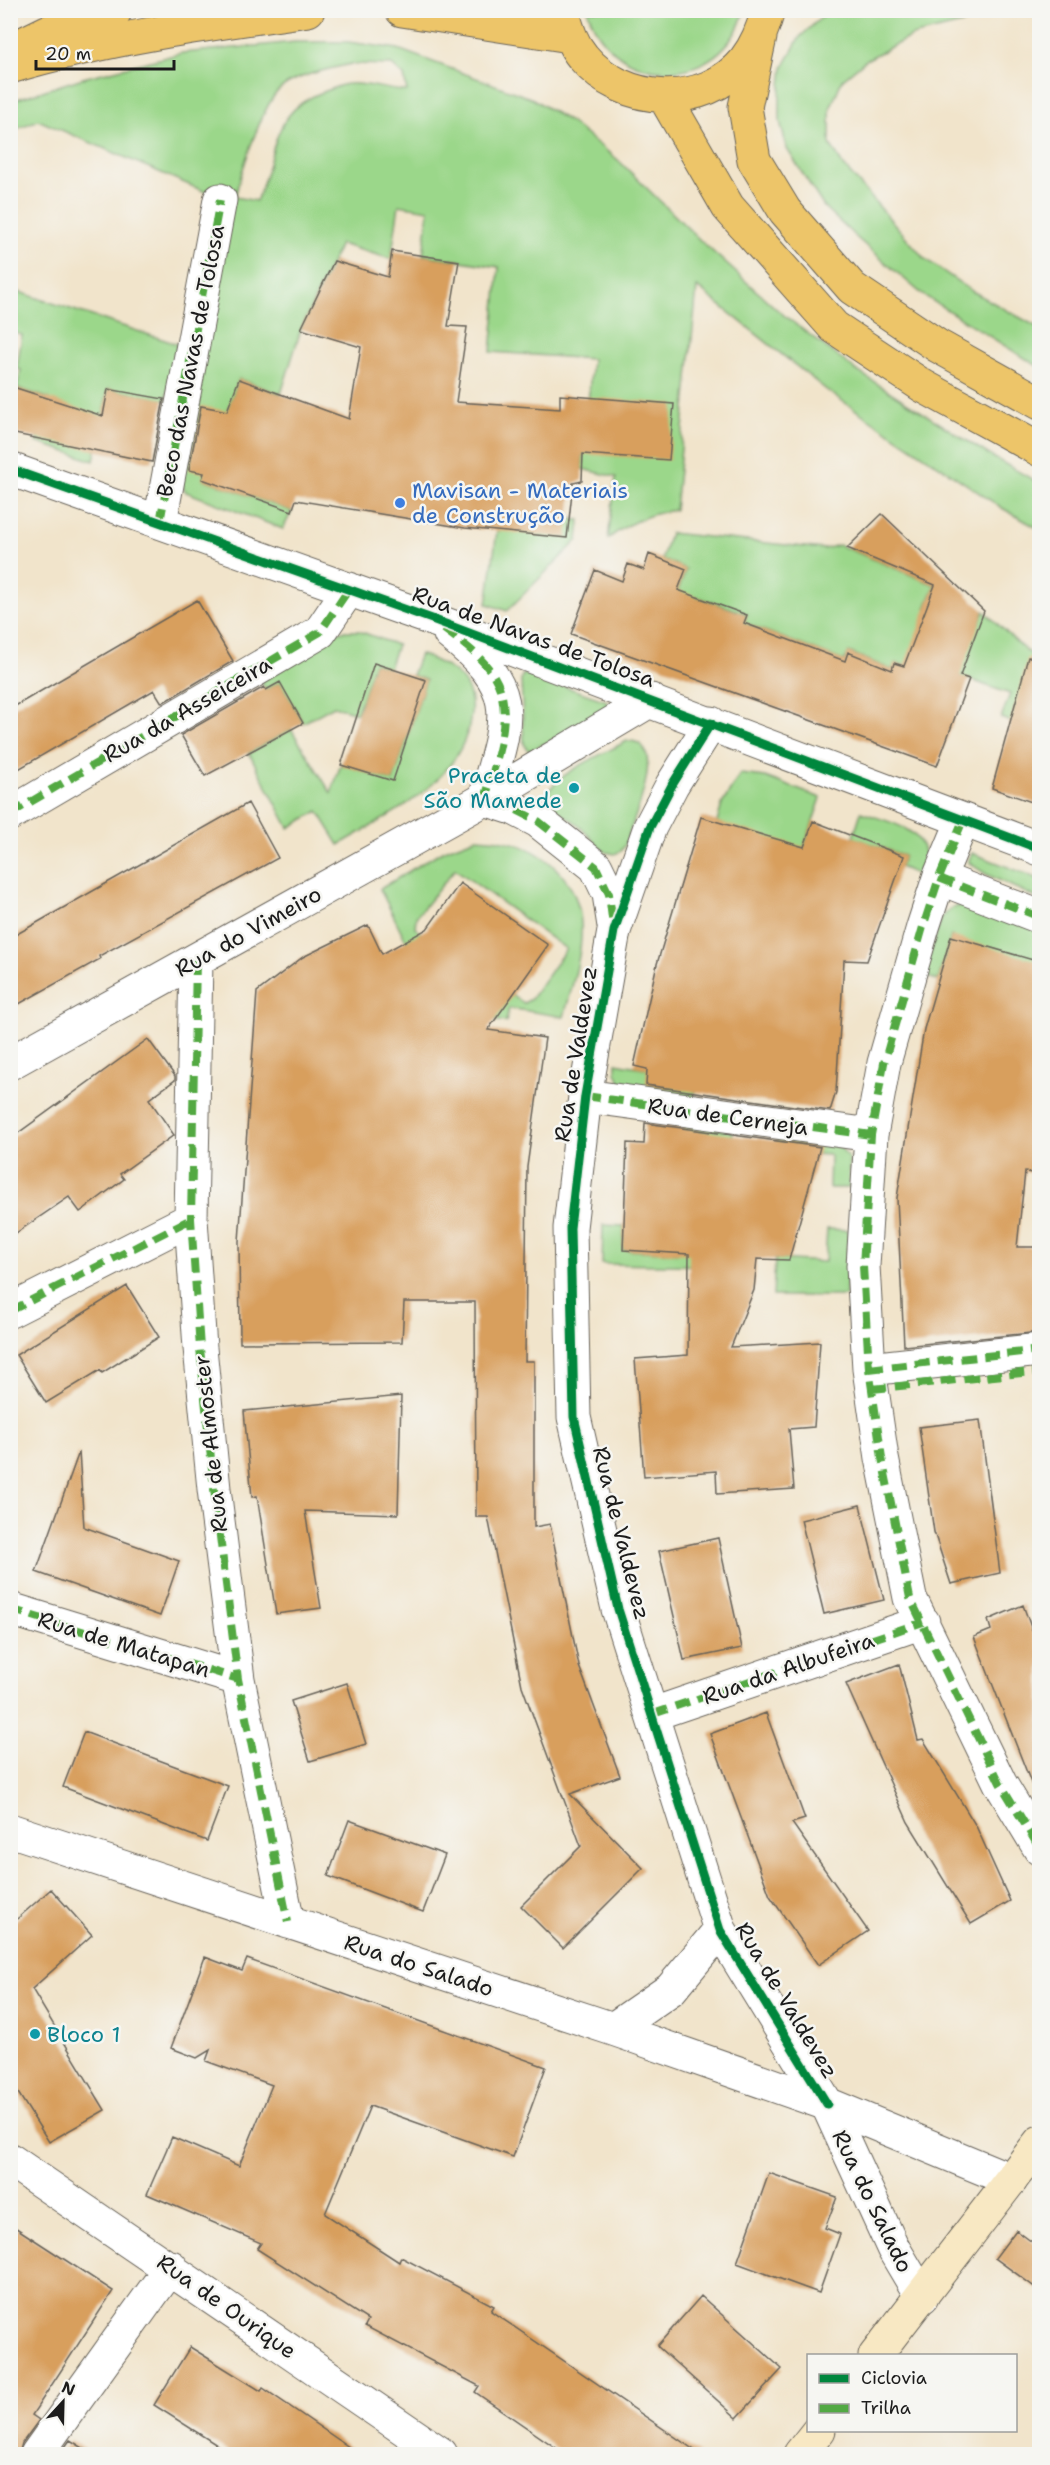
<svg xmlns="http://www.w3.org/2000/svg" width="1050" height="2465" viewBox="0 0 1050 2465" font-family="'Shantell Sans',sans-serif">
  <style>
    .green { fill: #9bd78a; stroke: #5c7a53; stroke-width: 1.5; fill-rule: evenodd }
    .building { fill: #d89f5d }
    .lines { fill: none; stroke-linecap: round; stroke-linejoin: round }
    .minor-casing { stroke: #676259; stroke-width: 35 }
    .secondary-casing { stroke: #676259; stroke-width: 35 }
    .primary-casing { stroke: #676259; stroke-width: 35 }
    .minor { stroke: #fff; stroke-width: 33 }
    .secondary { stroke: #f8e8c3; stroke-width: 33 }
    .primary { stroke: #edc569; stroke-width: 33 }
    .quiet { stroke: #52a943; stroke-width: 8; stroke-dasharray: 15 8; stroke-linecap: butt }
    .cycleway-casing { stroke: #f6f6f2; stroke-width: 13 }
    .cycleway { stroke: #00873e; stroke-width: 9 }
    .shop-dot { fill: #3f7fe0; stroke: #f6f6f2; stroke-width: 2 }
    .culture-dot { fill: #0f9aa8; stroke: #f6f6f2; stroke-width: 2 }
    .labels { text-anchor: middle; stroke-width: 5; stroke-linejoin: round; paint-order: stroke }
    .street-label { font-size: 22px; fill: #1c1c1c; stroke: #f6f6f2 }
    .shop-label { font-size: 22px; fill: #366cbe; stroke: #f6f6f2; text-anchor: start }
    .culture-label { font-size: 22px; fill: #0d838f; stroke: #f6f6f2; text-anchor: end }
  </style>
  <rect width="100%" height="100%" fill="#f6f6f2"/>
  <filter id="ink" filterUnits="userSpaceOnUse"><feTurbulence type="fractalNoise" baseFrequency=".0167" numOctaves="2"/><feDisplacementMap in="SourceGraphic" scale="12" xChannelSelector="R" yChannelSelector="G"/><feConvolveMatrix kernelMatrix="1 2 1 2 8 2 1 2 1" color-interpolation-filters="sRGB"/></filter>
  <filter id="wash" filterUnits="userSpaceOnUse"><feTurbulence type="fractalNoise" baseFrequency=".008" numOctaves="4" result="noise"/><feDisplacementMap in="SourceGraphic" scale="24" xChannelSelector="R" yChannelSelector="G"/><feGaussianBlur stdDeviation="1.35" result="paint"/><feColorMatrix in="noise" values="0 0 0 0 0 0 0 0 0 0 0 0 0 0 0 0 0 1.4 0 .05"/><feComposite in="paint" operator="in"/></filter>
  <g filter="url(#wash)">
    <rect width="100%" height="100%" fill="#f1e4cb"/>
    <path class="green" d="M588 11V10L744 11C723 92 611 90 588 11Z
      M828 11H1039V13H1007L912 36 866 60 842 80 830 109V144L843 165 924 258 972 291 1039 328V367L923 295 858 239 824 207 787 149 780 121V95L783 68 799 38Z
      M295 42H348L398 49 533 99 570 122 617 159 701 241 781 313 857 371 991 456 1039 483V529L1002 508 829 392 697 287 675 510C650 513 628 523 608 539L616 477 582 469 592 359 491 352 499 267 423 255 429 210 399 205 391 259 340 244 301 329 281 394 239 379 203 479 292 511 283 529 186 492 181 483 208 193 38 120 11 131V101L83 78 182 53ZM351 64 392 65 404 76 407 91C388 91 367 82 348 84 341 84 333 89 326 91 268 110 278 155 256 201L235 197C241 173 261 109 278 91 292 76 332 68 351 64Z
      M10 289 177 344 166 400 108 389 94 461 36 442 48 398 17 388 21 370 17 368 22 335 11 332Z
      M569 519 580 520 578 540 507 611 487 604 497 531Z
      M670 533 824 549 839 545 935 585 926 608 977 628 984 611 1026 651 1039 657V733L1001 718 1010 694 960 676 895 663 892 670 849 652 844 661 744 623 747 614 698 597 675 599 686 569 662 559Z
      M342 631H359L397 645 389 668 374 663 357 713 334 706 303 723 280 682 266 690 259 678 326 637Z
      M420 654C449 666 475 678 471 714 464 782 390 814 339 845L318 811 289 828 249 753 291 729 331 793 341 764 393 781 426 680 412 675Z
      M528 674 607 701 609 709 577 729 529 751 524 744 521 680 522 675Z
      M627 741C671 739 632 823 625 845L621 851 615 854 605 852 576 823 545 802C545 777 606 753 627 741Z
      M740 774 765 777 821 798 800 859 717 822 722 804Z
      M861 812C881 820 920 826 924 852 925 858 920 868 918 875L900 867 904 856 853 837Z
      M476 838C503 839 528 844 549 862 601 905 578 962 564 1017L509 1008 506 1022 477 1018 488 979 524 1003 531 999 566 949 455 869 416 917 415 928 466 966 406 941 380 889 442 851Z
      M972 853 1039 879V899L986 874 968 862Z
      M966 904 1039 931V991L951 936 938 980 923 976 942 917 952 908Z
      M616 1063 698 1078 693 1101 621 1084 616 1072Z
      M684 1122 733 1130 726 1266 602 1264 603 1225 624 1226 623 1250 677 1253Z
      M776 1136 840 1147 849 1159V1188H829L830 1155 776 1152Z
      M827 1229 848 1230 846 1296H773L775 1259 825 1262Z"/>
    <g id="blocks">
      <path class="building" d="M392 251 459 261 448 326 467 327 456 402 560 409V395L674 404 669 460 583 454 582 481 573 483 567 538 465 528 296 500 292 511 202 479 204 473 189 470 201 406 227 411 239 379 349 419 361 347 301 329 334 261 388 277Z
        M10 386 103 416 108 389 164 399 152 462 10 433Z
        M882 514 984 611 960 676 969 679 937 766 571 634 595 570 622 581 628 564 644 570 649 554 686 569 678 590 747 615 744 623 845 661 848 652 892 670 894 663 904 666 935 585 847 548Z
        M197 600 233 661 162 703 154 690 10 774V709Z
        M1028 657 1040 659V805L992 788Z
        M374 663 426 680 393 781 341 765Z
        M280 682 303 723 205 776 181 735 264 687 266 690Z
        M248 803 278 858 99 956 100 959 10 1009V938Z
        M701 817 804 847 813 821 904 856 867 961 844 960 836 1092 830 1111 646 1085 647 1069 634 1066 657 964Z
        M460 883 548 945 488 1030 545 1038 527 1167 525 1361H534V1527L550 1524 579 1666 620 1776 570 1794 643 1868 563 1948 521 1906 581 1846 522 1686 488 1517H476L475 1302H404L402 1342 240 1343 239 1241 257 992 303 957 368 925 382 954 427 929Z
        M951 936 1040 962V1174L1025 1172 1017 1247H1038L1040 1332 904 1346 897 1198 924 1029Z
        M148 1039 175 1076V1080L149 1099 174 1135 120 1174 124 1179 80 1212 69 1197 10 1237V1139Z
        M645 1123 820 1147 789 1260 757 1259 754 1290 731 1347 820 1342 814 1427 789 1429 794 1489 717 1494 716 1471 644 1477 635 1359 688 1355 689 1254 623 1250 627 1143 644 1144Z
        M127 1286 159 1337 102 1373 100 1370 46 1403 16 1355Z
        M401 1396 398 1514 305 1511 321 1608 276 1614 257 1496 252 1497 244 1411Z
        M980 1420 1000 1573 951 1584 934 1532 919 1427Z
        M79 1452 84 1527 179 1561 160 1616 36 1572Z
        M860 1505 884 1600 824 1614 801 1520Z
        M718 1538 742 1648 684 1660 659 1551Z
        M1023 1605 1040 1652V1797L1037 1798 974 1637 991 1630 988 1620Z
        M899 1664 918 1740 923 1739 976 1826 1010 1901 971 1924 908 1822 846 1684Z
        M347 1683 366 1744 310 1761 291 1701Z
        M766 1713 805 1819 792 1823 868 1931 818 1965 770 1896 710 1734Z
        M84 1732 228 1786 207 1841 63 1787Z
        M349 1820 445 1855 423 1912 328 1876Z
        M51 1889 92 1935 32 1989 105 2110 49 2142 10 2080V1925Z
        M205 1957 242 1971 247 1959 546 2067 513 2157 370 2106 325 2214 399 2262 401 2257 494 2306 491 2311 700 2454H565L475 2392 479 2386 365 2326 368 2320 257 2249 261 2243 147 2194 172 2137 239 2166 272 2085 206 2061 210 2050 197 2058 171 2048Z
        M769 2173 837 2197 825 2228 840 2234 819 2293 737 2263Z
        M10 2224 113 2291 32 2415 39 2420 22 2443 19 2454H10Z
        M1016 2230 1040 2248V2291L995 2258Z
        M701 2296 782 2369 737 2418 657 2346Z
        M190 2347 261 2391 263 2388 359 2454H231L154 2405Z
        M70 2440 93 2454H60Z"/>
    </g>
  </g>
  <g filter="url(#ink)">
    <use href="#blocks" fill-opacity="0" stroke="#676259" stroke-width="1.5"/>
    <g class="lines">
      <defs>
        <path id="minor" d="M10 469 432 619 1040 849
          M160 522 220 200
          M450 634C523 691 508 718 485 799
          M711 723 672 785 650 827 614 931 585 1096 570 1228 574 1417 618 1609 720 1930 827 2104
          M485 799 513 808 538 821 596 867 609 894 614 926
          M10 814 320 632 349 589
          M963 820 939 878 923 927 884 1063 871 1135 863 1266 869 1369 882 1458 910 1598 1000 1783 1040 1849
          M939 878 1040 917
          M196 960 191 1219 200 1348 214 1489 238 1679 288 1922
          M10 1063 485 799 651 700
          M585 1096 871 1135
          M10 1311 191 1219
          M869 1369 1040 1350
          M10 1609 238 1679
          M653 1714 923 1622
          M10 1830 613 2029 827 2104
          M613 2029 671 1989 720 1930
          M10 2160 441 2454
          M922 2297 893 2248 827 2104 1011 2180
          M37 2454 171 2267"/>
        <path id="secondary" d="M875 2356 1040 2142
          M800 2454 819 2430"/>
        <path id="primary" d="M402 10 570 36
          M562 10C567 27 571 43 583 57 622 105 704 111 745 60 757 45 763 29 768 10
          M760 37 745 107 754 160 785 211 852 288 938 346 1040 403
          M10 50 47 32 116 10
          M10 67C107 38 208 24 308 10
          M664 96 728 207 834 327 923 386 1040 450"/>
      </defs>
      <use href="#minor" class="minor-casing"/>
      <use href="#secondary" class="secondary-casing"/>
      <use href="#primary" class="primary-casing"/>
      <use href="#minor" class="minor"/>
      <use href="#secondary" class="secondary"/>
      <use href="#primary" class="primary"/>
      <path class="quiet" d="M160 522 220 200
        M444 629C460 641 477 653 489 669 519 706 496 759 485 799L513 808 538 821 596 867 609 894 613 926
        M10 814 320 632 349 589
        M963 820 939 878 923 927 884 1063 871 1135 863 1266 869 1369 882 1458 910 1598 1000 1783 1040 1849
        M939 878 1040 917
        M196 960 191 1219 200 1348 214 1489 238 1679 288 1922
        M585 1096 871 1135
        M10 1311 191 1219
        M869 1369 1040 1350
        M872 1389 1040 1371
        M10 1609 238 1679
        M653 1714 923 1622"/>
      <defs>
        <path id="cycleway" d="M10 469 432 619 1040 849
          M711 723 672 785 650 827 614 931 585 1096 570 1228 574 1417 618 1609 720 1930 827 2104"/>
      </defs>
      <use href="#cycleway" class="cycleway-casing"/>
      <use href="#cycleway" class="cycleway"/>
    </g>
  </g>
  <circle class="shop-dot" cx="400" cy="503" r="6"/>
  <g class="culture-dot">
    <circle cx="574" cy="788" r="6"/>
    <circle cx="35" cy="2034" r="6"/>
  </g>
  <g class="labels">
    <g class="street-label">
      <text transform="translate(190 361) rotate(-79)" y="8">Beco das Navas de Tolosa</text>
      <text transform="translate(534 636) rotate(20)" y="8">Rua de Navas de Tolosa</text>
      <text transform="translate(187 709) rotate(-30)" y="8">Rua da Asseiceira</text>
      <text transform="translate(248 931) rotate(-29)" y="8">Rua do Vimeiro</text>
      <text transform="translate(575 1054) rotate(-81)" y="8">Rua de Valdevez</text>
      <text transform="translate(728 1116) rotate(8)" y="8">Rua de Cerneja</text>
      <text transform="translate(210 1444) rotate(-96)" y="8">Rua de Almoster</text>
      <text transform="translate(622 1533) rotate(76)" y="8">Rua de Valdevez</text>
      <text transform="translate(124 1644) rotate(17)" y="8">Rua de Matapan</text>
      <text transform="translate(788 1668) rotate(-19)" y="8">Rua da Albufeira</text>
      <text transform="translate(419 1965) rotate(18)" y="8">Rua do Salado</text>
      <text transform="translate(787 2000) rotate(59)" y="8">Rua de Valdevez</text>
      <text transform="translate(873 2201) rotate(64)" y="8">Rua do Salado</text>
      <text transform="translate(227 2306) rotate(35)" y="8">Rua de Ourique</text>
    </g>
    <g class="shop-label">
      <text x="412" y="498">Mavisan - Materiais<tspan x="412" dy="25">de Construção</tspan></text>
    </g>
    <g class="culture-label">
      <text x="562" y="783">Praceta de<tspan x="562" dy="25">São Mamede</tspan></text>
      <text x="47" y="2042" text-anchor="start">Bloco 1</text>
    </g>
  </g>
  <rect width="1050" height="2465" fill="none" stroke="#f6f6f2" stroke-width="36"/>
  <rect x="807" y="2354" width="210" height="78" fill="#f6f6f2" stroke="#9f9f9c" stroke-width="1.5"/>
  <rect x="819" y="2374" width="30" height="9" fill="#00873e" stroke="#9f9f9c" stroke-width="1.5"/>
  <text x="861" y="2384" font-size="18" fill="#1c1c1c">Ciclovia</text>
  <rect x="819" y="2404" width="30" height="9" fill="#52a943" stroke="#9f9f9c" stroke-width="1.5"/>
  <text x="861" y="2414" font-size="18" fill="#1c1c1c">Trilha</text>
  <g transform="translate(63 2402) rotate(22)" stroke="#f6f6f2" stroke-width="4.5" paint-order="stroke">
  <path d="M0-4.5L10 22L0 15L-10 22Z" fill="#1c1c1c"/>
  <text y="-9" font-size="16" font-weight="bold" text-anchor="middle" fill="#1c1c1c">N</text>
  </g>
  <path d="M36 60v9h138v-9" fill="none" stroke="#1c1c1c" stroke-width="3"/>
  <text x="45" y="60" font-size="18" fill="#1c1c1c" stroke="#f6f6f2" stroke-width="4.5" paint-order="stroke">20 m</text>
</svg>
